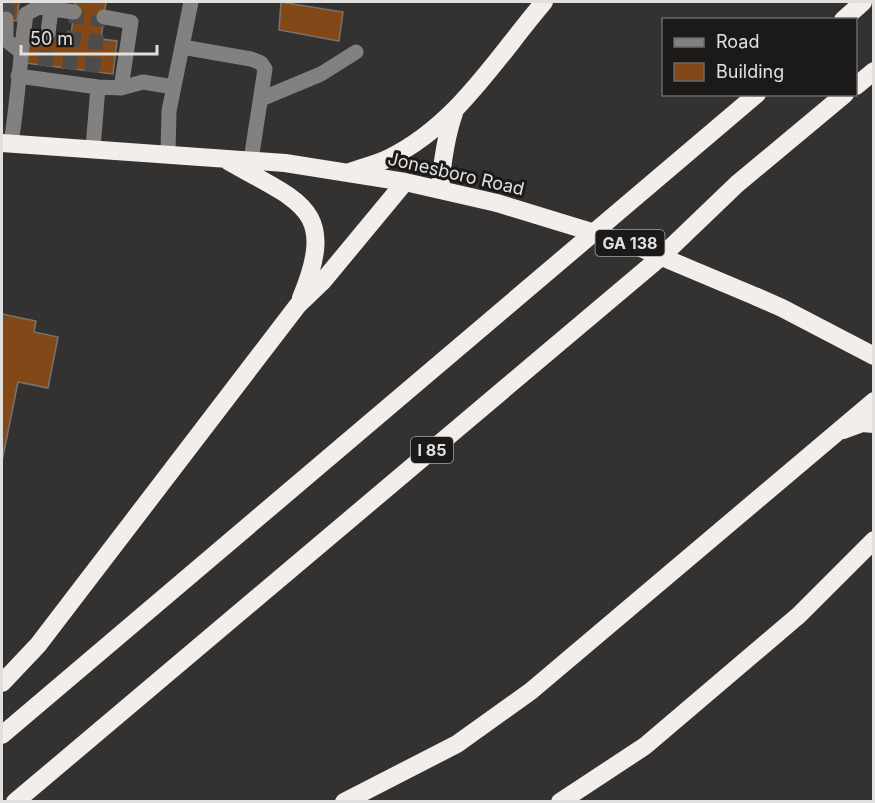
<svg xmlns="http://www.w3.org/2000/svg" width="875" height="803" viewBox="0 0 875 803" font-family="Inter,sans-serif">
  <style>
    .building { fill: #824817; stroke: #767371; stroke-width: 1.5 }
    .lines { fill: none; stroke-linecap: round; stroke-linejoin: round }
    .minor-tunnel { stroke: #4e4c4a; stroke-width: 15; stroke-dasharray: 15 8; stroke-linecap: butt }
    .minor { stroke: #828180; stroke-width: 15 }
    .highway { stroke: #f1eeec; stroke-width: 18 }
    .highway-bridge { stroke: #f1eeec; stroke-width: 18 }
    .labels { text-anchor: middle; stroke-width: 6; stroke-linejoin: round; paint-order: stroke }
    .shield { fill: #1b1a19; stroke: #a6a5a4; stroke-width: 1.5 }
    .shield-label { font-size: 16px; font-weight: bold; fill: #e2e0df }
    .street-label { font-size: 18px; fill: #e2e0df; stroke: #1b1a19 }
  </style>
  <rect width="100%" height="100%" fill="#343230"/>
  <path class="building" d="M2 2H19L17 21 2 19Z
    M75 2H106L101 39 117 41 113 74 26 63 30 31 71 36Z
    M281 2 343 12 339 41 279 30Z
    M2 314 36 321 34 332 58 337 48 388 18 382 2 461Z"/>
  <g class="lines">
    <path class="minor-tunnel" d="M6 19 8 2
      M45 66 48 33
      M69 69 77 12
      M92 72 99 16"/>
    <path class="minor" d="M104 17 131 22 121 88
      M6 19V40L21 52
      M48 33 51 9
      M182 47 251 59 261 63 265 69 251 160
      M18 76 98 87 121 88 143 82 174 87
      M261 99 321 74 356 52
      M11 143C18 100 20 57 26 14L39 7 74 12
      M93 148 98 87
      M168 153 169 111 191 2"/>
    <path class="highway" d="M843 20 863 2
      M856 86 874 71
      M2 143 285 163 405 182 497 203
      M228 161C298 202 339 207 301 298
      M350 172C363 167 377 164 389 158 457 125 497 57 544 2
      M440 190C442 163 445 139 454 113
      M757 297 782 308 874 356
      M843 430 862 423 874 424
      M2 683 38 645 298 305 323 281 405 182
      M2 735 757 94
      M15 802 663 255 737 184 845 94
      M344 802 457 744 531 691 874 401
      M560 802 645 746 799 615 874 540"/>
    <path class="highway-bridge" d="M497 203 631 244 757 297"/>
  </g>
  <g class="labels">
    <g class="shield">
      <rect x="595.5" y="230" width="69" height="26" rx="4.5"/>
      <rect x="411" y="437" width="42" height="26" rx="4.5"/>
    </g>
    <g class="shield-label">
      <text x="630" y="249">GA 138</text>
      <text x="432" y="456">I 85</text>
    </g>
    <g class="street-label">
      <text transform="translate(456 174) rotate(13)" y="6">Jonesboro Road</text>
    </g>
  </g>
  <rect width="875" height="803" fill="none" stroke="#e2e0df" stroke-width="6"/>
  <rect x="662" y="18" width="195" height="78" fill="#1b1a19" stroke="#6b6968" stroke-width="1.5"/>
  <rect x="674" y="38" width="30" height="9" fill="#828180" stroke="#6b6968" stroke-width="1.5"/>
  <text x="716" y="48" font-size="18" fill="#e2e0df">Road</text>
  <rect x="674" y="63" width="30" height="18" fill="#824817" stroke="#6b6968" stroke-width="1.5"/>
  <text x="716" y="78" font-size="18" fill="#e2e0df">Building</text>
  <path d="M21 45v9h136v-9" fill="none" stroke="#e2e0df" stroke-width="3"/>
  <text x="30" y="45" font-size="18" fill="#e2e0df" stroke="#1b1a19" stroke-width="4.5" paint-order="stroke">50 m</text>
</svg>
